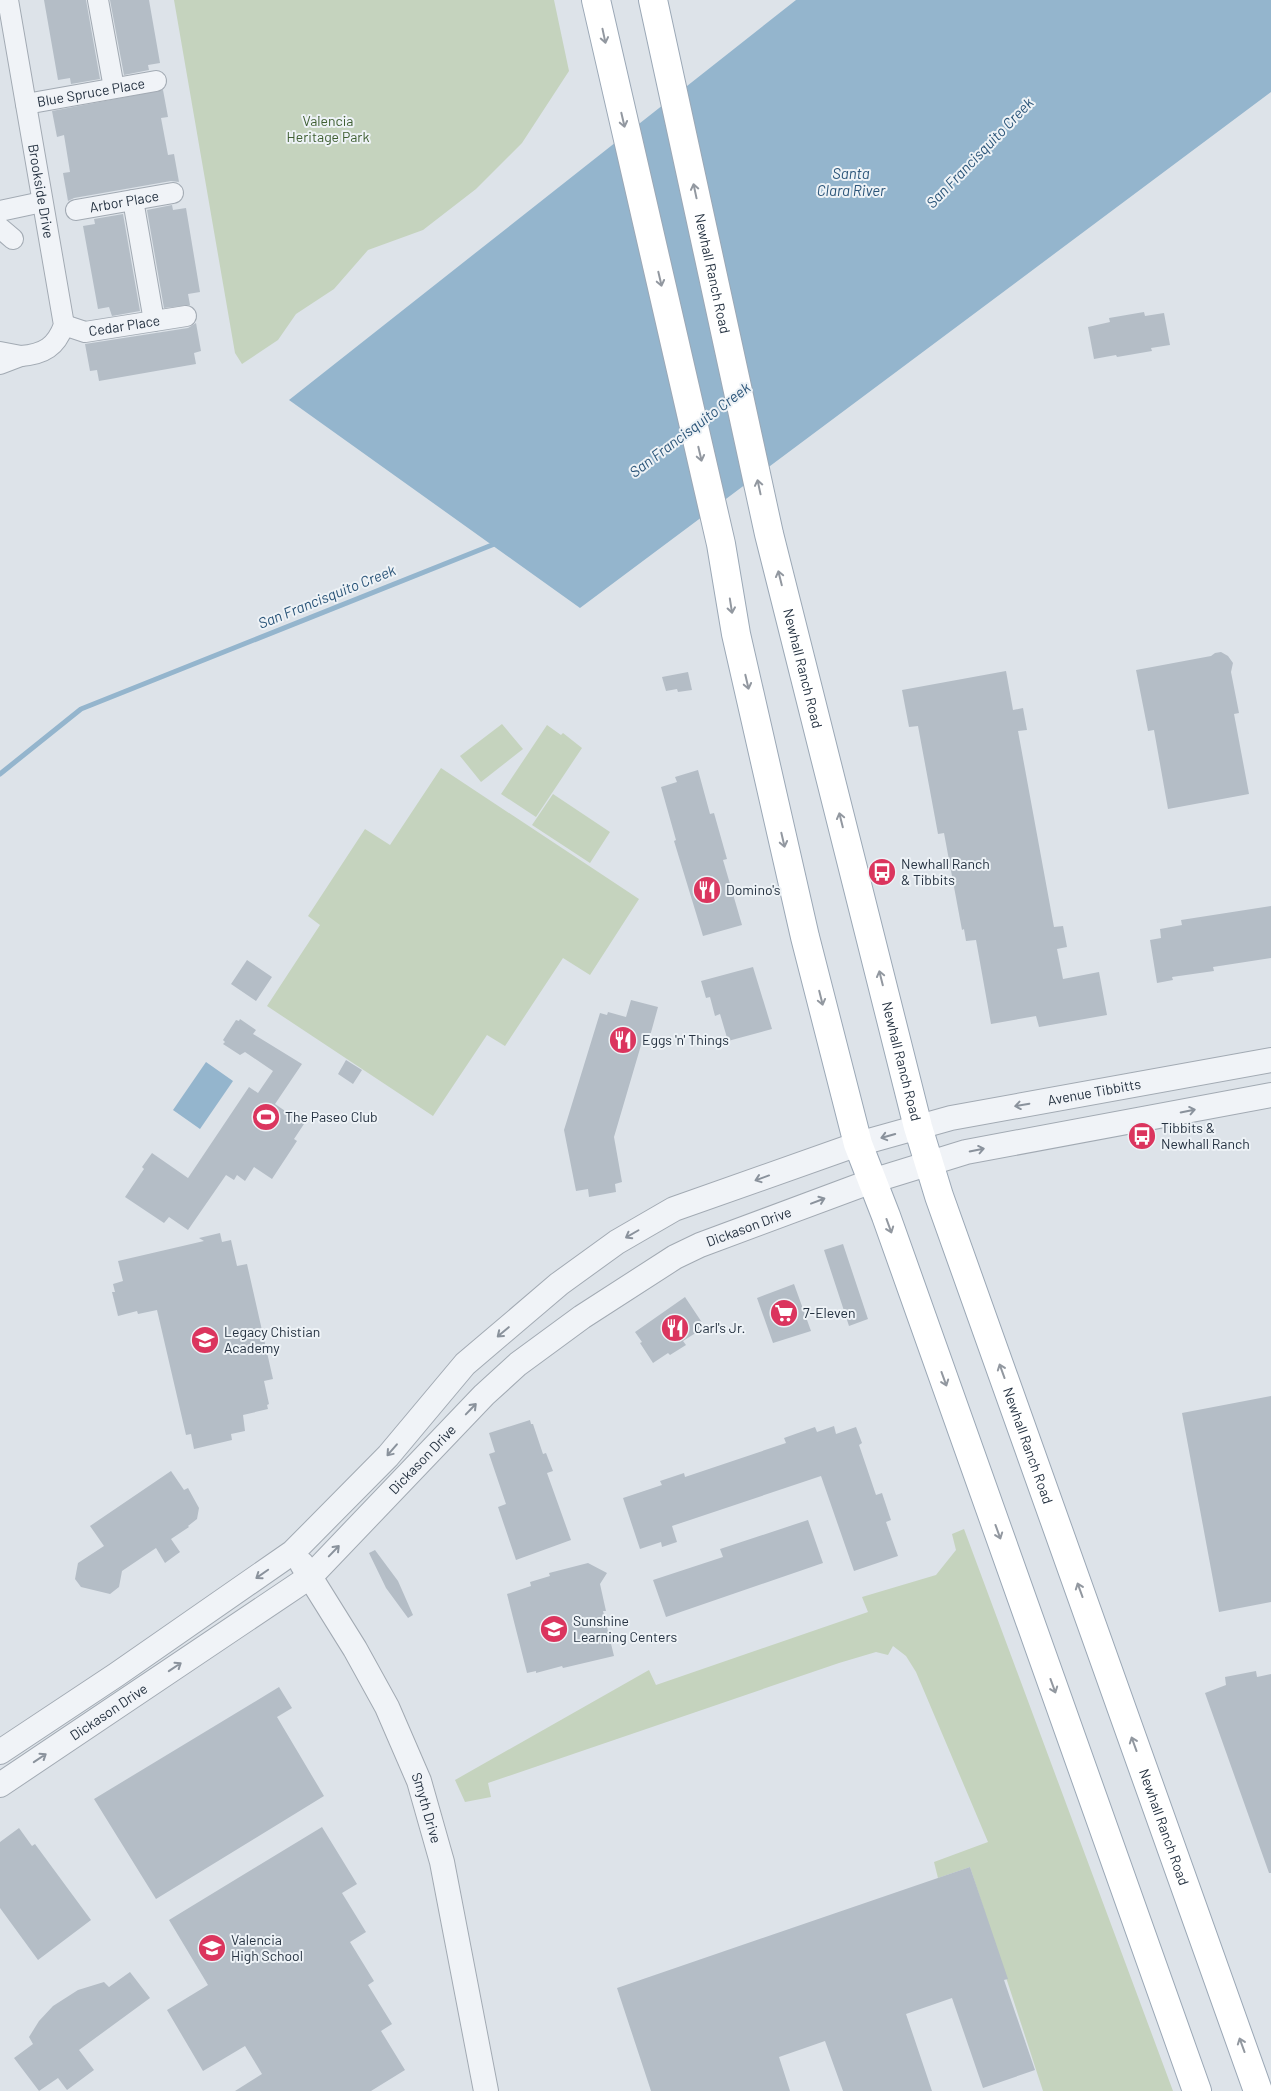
<svg xmlns="http://www.w3.org/2000/svg" width="1271" height="2091" viewBox="0 0 1271 2091" font-family="Barlow,sans-serif">
  <style>
    .green { fill: #c5d3be }
    .water { fill: #94b5cd }
    .lines { fill: none; stroke-linecap: round; stroke-linejoin: round }
    .stream { stroke: #94b5cd; stroke-width: 5 }
    .building { fill: #b4bdc6 }
    .minor-casing { stroke: #a2aab3; stroke-width: 22 }
    .tertiary-casing { stroke: #a2aab3; stroke-width: 26 }
    .primary-casing { stroke: #9ba8b6; stroke-width: 30 }
    .minor { stroke: #f0f3f7; stroke-width: 20 }
    .tertiary { stroke: #f0f3f7; stroke-width: 24 }
    .primary { stroke: #fff; stroke-width: 28 }
    .oneway { stroke: #9298a0 }
    .oneway2 { stroke: #8a929c }
    .labels { text-anchor: middle; stroke-width: 4; stroke-linejoin: round; paint-order: stroke }
    .street-label { font-size: 14px; fill: #253241; stroke: #edf2f6 }
    .park-label { font-size: 14px; fill: #3e5e31; stroke: #edf2f6 }
    .poi-label { font-size: 14px; fill: #253241; stroke: #edf2f6; text-anchor: start }
    .water-label { font-size: 15px; font-style: italic; fill: #2b5579; stroke: #edf2f6 }
  </style>
  <rect width="100%" height="100%" fill="#dde3e9"/>
  <path class="green" d="M174 0H554L569 71 522 143 476 189 423 230 368 250 334 289 296 314 278 340 242 364 235 353Z
    M502 724 523 749 481 782 460 756Z
    M547 725 561 735 563 733 582 748 536 817 501 794Z
    M441 768 639 899 590 975 563 958 505 1046 487 1035 433 1116 267 1006 320 925 308 916 365 829 390 845Z
    M553 794 610 832 590 863 532 825Z
    M964 1529 1173 2091H1043L970 1867 938 1878 934 1862 988 1842 916 1672 906 1656 893 1646 888 1655 876 1652 839 1663 488 1783 491 1797 465 1802 455 1780 649 1670 656 1685 868 1612 862 1597 936 1575 956 1550 952 1534Z"/>
  <path class="water" d="M796 0H1271V92L580 608 289 400Z
    M206 1062 233 1081 200 1129 173 1110Z"/>
  <g class="lines">
    <path class="stream" d="M0 774 81 709 497 543"/>
  </g>
  <path class="building" d="M44 0H86L100 79 71 84 70 78 58 80Z
    M110 0H149L160 63 148 65 149 70 124 75Z
    M163 90 168 117 161 118 168 155 174 154 179 182 171 181 74 198 68 201 63 173 70 172 64 135 57 137 52 111Z
    M172 205 173 210 186 208 200 292 188 294 190 305 164 308 147 210Z
    M123 214 140 311 112 316 109 307 98 309 83 226 95 224 94 219Z
    M1144 312 1145 316 1164 313 1170 345 1151 348 1152 351 1117 357 1116 355 1094 359 1088 327 1110 322 1109 318Z
    M196 323 201 351 194 353 196 364 99 381 97 370 90 371 85 344 188 328Z
    M1221 652 1228 656 1233 663 1231 672 1239 713 1234 714 1249 794 1168 809 1154 730 1148 731 1136 670 1211 656 1215 653Z
    M1006 671 1013 710 1023 708 1027 730 1018 731 1054 927 1063 926 1067 947 1057 949 1063 979 1099 972 1107 1015 1039 1027 1036 1016 991 1024 976 940 966 941 964 929 962 930 944 833 938 834 918 726 909 727 902 690Z
    M688 672 692 690 678 692 677 689 666 691 662 677Z
    M698 770 710 814 714 813 727 859 723 860 742 925 703 936 674 841 676 840 661 787 677 782 675 777Z
    M1271 906V958L1213 967 1214 971 1172 977 1173 980 1157 983 1150 940 1161 938 1160 929 1182 925 1181 920Z
    M247 960 272 977 256 1001 231 984Z
    M753 967 772 1029 728 1041 720 1014 715 1016 710 997 706 998 701 981Z
    M631 1000 658 1007 650 1036 644 1035 614 1137 622 1182 615 1184 616 1192 589 1197 588 1189 576 1191 564 1130 600 1013 607 1015 608 1012 626 1017Z
    M240 1019 256 1030 253 1034 302 1064 275 1104 304 1124 294 1139 297 1141 272 1179 254 1167 245 1181 237 1175 234 1180 226 1175 188 1230 169 1217 164 1223 125 1197 144 1169 142 1167 152 1153 188 1178 249 1087 258 1093 273 1071 245 1052 240 1055 223 1044 225 1042 223 1040 236 1020 239 1021Z
    M346 1060 362 1070 353 1084 338 1074Z
    M220 1233 222 1242 231 1240 237 1266 247 1264 273 1379 264 1381 269 1404 267 1405 268 1409 243 1415 245 1431 231 1434 232 1440 194 1449 191 1434 186 1435 157 1310 138 1314 137 1311 118 1316 112 1292H115L113 1284 123 1281 118 1261 204 1241 199 1238Z
    M843 1244 868 1319 849 1326 824 1250Z
    M794 1284 811 1331 773 1343 757 1298Z
    M685 1297 705 1327 683 1341 686 1345 670 1355 668 1353 653 1363 640 1343 642 1342 635 1332Z
    M1271 1396V1602L1219 1612 1182 1413Z
    M530 1420 531 1424H533L543 1454 546 1453 553 1471 547 1473 571 1540 516 1560 498 1507 506 1504 489 1454 495 1452 489 1433Z
    M834 1426 836 1434 856 1427 862 1443 859 1445 876 1495 882 1493 891 1520 886 1522 898 1556 854 1571 821 1476 672 1526 677 1542 662 1547 661 1542 640 1549 623 1498 662 1485 660 1481 684 1473 685 1477 786 1443 784 1438 815 1427 817 1432Z
    M171 1471 184 1490 188 1488 199 1508 197 1519 188 1526 189 1527 171 1539 180 1552 165 1563 156 1548 122 1571 119 1587 110 1594 81 1587 75 1579 78 1563 104 1546 90 1526Z
    M808 1520 823 1563 666 1617 653 1580 723 1557 720 1549Z
    M375 1550 398 1581 413 1615 408 1618 386 1588 369 1553Z
    M588 1563 607 1573 600 1584 606 1611H603L614 1656 563 1668 562 1666 536 1673V1671L527 1673 507 1594 531 1586 530 1582 550 1576 549 1573Z
    M1256 1671 1257 1677 1271 1674V1873H1269L1205 1693 1226 1685 1225 1677Z
    M279 1687 292 1708 277 1717 324 1796 156 1899 94 1799Z
    M322 1827 357 1884 342 1893 366 1932 350 1942 374 1981 368 1985 392 2024 381 2031 405 2070 371 2091H235L262 2074 245 2046 203 2071 167 2010 208 1985 169 1920Z
    M19 1828 32 1846 35 1844 91 1920 38 1960 0 1908V1842Z
    M970 1867 1008 1979 1004 1980 1035 2070 983 2088 952 1998 906 2014 932 2091H843L825 2041 779 2057 790 2091H651L617 1988Z
    M130 1972 150 1998 79 2050 94 2070 67 2090 58 2078 39 2091 14 2058 33 2044 29 2037 39 2021 53 2006 78 1990 104 1982 109 1987Z"/>
  <g class="lines">
    <defs>
      <g id="minor">
        <path id="s1" d="M8 0 64 325C56 347 44 354 21 356"/>
        <path d="M98 0 114 88"/>
        <path id="s2" d="M26 104 156 81"/>
        <path d="M133 200 154 321"/>
        <path id="s3" d="M76 210 173 193"/>
        <path d="M0 211 42 202"/>
        <path d="M0 228 13 239"/>
        <path id="s4" d="M64 325 85 332 186 316"/>
        <path d="M0 352 21 356 0 364"/>
      </g>
      <g id="tertiary">
        <path id="s5" d="M302 1564 355 1649 387 1707 419 1781 442 1862 486 2091"/>
        <path id="s6" d="M0 1752 116 1675 293 1552 388 1456 465 1364 559 1284 617 1242 674 1209 858 1144 951 1118 1271 1060"/>
        <path id="s7" d="M0 1785 311 1576 484 1395 518 1364 582 1317 675 1257 700 1245 872 1181 966 1152 1271 1095"/>
      </g>
      <g id="primary">
        <path d="M596 0 721 544 736 634 805 937 858 1144 886 1216 1197 2091"/>
        <path id="s8" d="M653 0 769 534 918 1127 939 1196 1258 2091"/>
      </g>
    </defs>
    <use href="#minor" class="minor-casing"/>
    <use href="#tertiary" class="tertiary-casing"/>
    <use href="#primary" class="primary-casing"/>
    <use href="#minor" class="minor"/>
    <use href="#tertiary" class="tertiary"/>
    <use href="#primary" class="primary"/>
  </g>
  <defs><path id="oneway-shaft" d="M-6 0H5M1.5-3L5.5 0L1.5 3" fill="none" stroke-width="1.6" stroke-linecap="round" stroke-linejoin="round" transform="scale(1.25)"/></defs>
  <g class="oneway">
    <use href="#oneway-shaft" transform="translate(604 36) rotate(78)"/>
    <use href="#oneway-shaft" transform="translate(623 120) rotate(77)"/>
    <use href="#oneway-shaft" transform="translate(695 191) rotate(-102)"/>
    <use href="#oneway-shaft" transform="translate(660 279) rotate(77)"/>
    <use href="#oneway-shaft" transform="translate(700 454) rotate(77)"/>
    <use href="#oneway-shaft" transform="translate(759 487) rotate(-102)"/>
    <use href="#oneway-shaft" transform="translate(780 578) rotate(-104)"/>
    <use href="#oneway-shaft" transform="translate(731 606) rotate(81)"/>
    <use href="#oneway-shaft" transform="translate(747 682) rotate(77)"/>
    <use href="#oneway-shaft" transform="translate(841 820) rotate(-104)"/>
    <use href="#oneway-shaft" transform="translate(783 840) rotate(77)"/>
    <use href="#oneway-shaft" transform="translate(881 978) rotate(-104)"/>
    <use href="#oneway-shaft" transform="translate(821 998) rotate(76)"/>
    <use href="#oneway-shaft" transform="translate(889 1226) rotate(70)"/>
    <use href="#oneway-shaft" transform="translate(1002 1371) rotate(-110)"/>
    <use href="#oneway-shaft" transform="translate(944 1379) rotate(70)"/>
    <use href="#oneway-shaft" transform="translate(998 1532) rotate(70)"/>
    <use href="#oneway-shaft" transform="translate(1080 1590) rotate(-110)"/>
    <use href="#oneway-shaft" transform="translate(1053 1686) rotate(70)"/>
    <use href="#oneway-shaft" transform="translate(1134 1744) rotate(-110)"/>
    <use href="#oneway-shaft" transform="translate(1242 2045) rotate(-110)"/>
  </g>
  <g class="oneway2">
    <use href="#oneway-shaft" transform="translate(1022 1105) rotate(170)"/>
    <use href="#oneway-shaft" transform="translate(1188 1111) rotate(-11)"/>
    <use href="#oneway-shaft" transform="translate(888 1136) rotate(164)"/>
    <use href="#oneway-shaft" transform="translate(977 1150) rotate(-11)"/>
    <use href="#oneway-shaft" transform="translate(762 1178) rotate(160)"/>
    <use href="#oneway-shaft" transform="translate(818 1201) rotate(-21)"/>
    <use href="#oneway-shaft" transform="translate(632 1234) rotate(150)"/>
    <use href="#oneway-shaft" transform="translate(503 1332) rotate(140)"/>
    <use href="#oneway-shaft" transform="translate(471 1409) rotate(-46)"/>
    <use href="#oneway-shaft" transform="translate(392 1450) rotate(131)"/>
    <use href="#oneway-shaft" transform="translate(334 1551) rotate(-46)"/>
    <use href="#oneway-shaft" transform="translate(262 1574) rotate(145)"/>
    <use href="#oneway-shaft" transform="translate(175 1667) rotate(-34)"/>
    <use href="#oneway-shaft" transform="translate(40 1758) rotate(-34)"/>
  </g>
  <defs>
    <symbol id="bus-disc" viewBox="-11 -11 22 22"><circle r="9.5" fill="#db355e" stroke="#edf2f6"/><path d="M-5-6H5V4H4V6H2V4H-2V6H-4V4H-5ZM-3.5-4V0h7V-4ZM-3.5 1.2v1.5H-2V1.2ZM2 1.2v1.5H3.5V1.2Z" fill="#fff"/></symbol>
    <symbol id="restaurant-disc" viewBox="-11 -11 22 22"><circle r="9.5" fill="#db355e" stroke="#edf2f6"/><path d="M-5-6h1v4h1v-4h1v4h1v-4h1v5L-1.5 .5V6h-2V.5L-5-1ZM5-6V6H3V1.5H1.5Q1.5-4 5-6Z" fill="#fff"/></symbol>
    <symbol id="stadium-disc" viewBox="-11 -11 22 22"><circle r="9.5" fill="#db355e" stroke="#edf2f6"/><path d="M0-5a6.5 5 0 1 0 0 10a6.5 5 0 1 0 0-10ZM-3.5-1.8h7v3.6h-7Z" fill="#fff"/></symbol>
    <symbol id="supermarket-disc" viewBox="-11 -11 22 22"><circle r="9.5" fill="#db355e" stroke="#edf2f6"/><path d="M-6-5.5h2.5l.6 2H6L4.5 2H-2.5L-4.4-4H-6ZM-1.5 3.2a1.3 1.3 0 1 0 .1 0ZM3 3.2a1.3 1.3 0 1 0 .1 0Z" fill="#fff"/></symbol>
    <symbol id="school-disc" viewBox="-11 -11 22 22"><circle r="9.5" fill="#db355e" stroke="#edf2f6"/><path d="M0-5L7-2L0 1L-7-2ZM-4 1L0 2.5L4 1V4Q0 6-4 4Z" fill="#fff"/></symbol>
  </defs>
  <g fill-rule="evenodd">
    <use href="#bus-disc" x="866" y="856" width="32" height="32"/>
    <use href="#restaurant-disc" x="691" y="874" width="32" height="32"/>
    <use href="#restaurant-disc" x="607" y="1024" width="32" height="32"/>
    <use href="#stadium-disc" x="250" y="1101" width="32" height="32"/>
    <use href="#bus-disc" x="1126" y="1120" width="32" height="32"/>
    <use href="#supermarket-disc" x="768" y="1297" width="32" height="32"/>
    <use href="#restaurant-disc" x="659" y="1312" width="32" height="32"/>
    <use href="#school-disc" x="189" y="1324" width="32" height="32"/>
    <use href="#school-disc" x="538" y="1613" width="32" height="32"/>
    <use href="#school-disc" x="196" y="1932" width="32" height="32"/>
  </g>
  <g class="labels">
    <g class="street-label">
      <text dy="5" stroke="none"><textPath href="#s2" startOffset="66">Blue Spruce Place</textPath></text>
      <text dy="5" stroke="none"><textPath href="#s1" startOffset="194">Brookside Drive</textPath></text>
      <text dy="5" stroke="none"><textPath href="#s3" startOffset="49">Arbor Place</textPath></text>
      <text dy="5" stroke="none"><textPath href="#s8" startOffset="280">Newhall Ranch Road</textPath></text>
      <text dy="5" stroke="none"><textPath href="#s4" startOffset="62">Cedar Place</textPath></text>
      <text dy="5" stroke="none"><textPath href="#s8" startOffset="685">Newhall Ranch Road</textPath></text>
      <text dy="5" stroke="none"><textPath href="#s8" startOffset="1090">Newhall Ranch Road</textPath></text>
      <text dy="5" stroke="none"><textPath href="#s6" startOffset="1308">Avenue Tibbitts</textPath></text>
      <text dy="5" stroke="none"><textPath href="#s7" startOffset="941">Dickason Drive</textPath></text>
      <text dy="5" stroke="none"><textPath href="#s8" startOffset="1495">Newhall Ranch Road</textPath></text>
      <text dy="5" stroke="none"><textPath href="#s7" startOffset="536">Dickason Drive</textPath></text>
      <text dy="5" stroke="none"><textPath href="#s7" startOffset="131">Dickason Drive</textPath></text>
      <text dy="5" stroke="none"><textPath href="#s5" startOffset="275">Smyth Drive</textPath></text>
      <text dy="5" stroke="none"><textPath href="#s8" startOffset="1900">Newhall Ranch Road</textPath></text>
    </g>
    <g class="park-label">
      <text x="328" y="126">Valencia<tspan x="328" dy="16">Heritage Park</tspan></text>
    </g>
    <g class="poi-label">
      <text x="901" y="869">Newhall Ranch<tspan x="901" dy="16">&amp; Tibbits</tspan></text>
      <text x="726" y="895">Domino's</text>
      <text x="642" y="1045">Eggs 'n' Things</text>
      <text x="285" y="1122">The Paseo Club</text>
      <text x="1161" y="1133">Tibbits &amp;<tspan x="1161" dy="16">Newhall Ranch</tspan></text>
      <text x="803" y="1318">7-Eleven</text>
      <text x="694" y="1333">Carl's Jr.</text>
      <text x="224" y="1337">Legacy Chistian<tspan x="224" dy="16">Academy</tspan></text>
      <text x="573" y="1626">Sunshine<tspan x="573" dy="16">Learning Centers</tspan></text>
      <text x="231" y="1945">Valencia<tspan x="231" dy="16">High School</tspan></text>
    </g>
    <g class="water-label">
      <text transform="translate(980 153) rotate(-46)" y="5">San Francisquito Creek</text>
      <text x="851" y="179">Santa<tspan x="851" dy="17">Clara River</tspan></text>
      <text transform="translate(690 430) rotate(-37)" y="5">San Francisquito Creek</text>
      <text transform="translate(327 597) rotate(-22)" y="5">San Francisquito Creek</text>
    </g>
  </g>
</svg>
